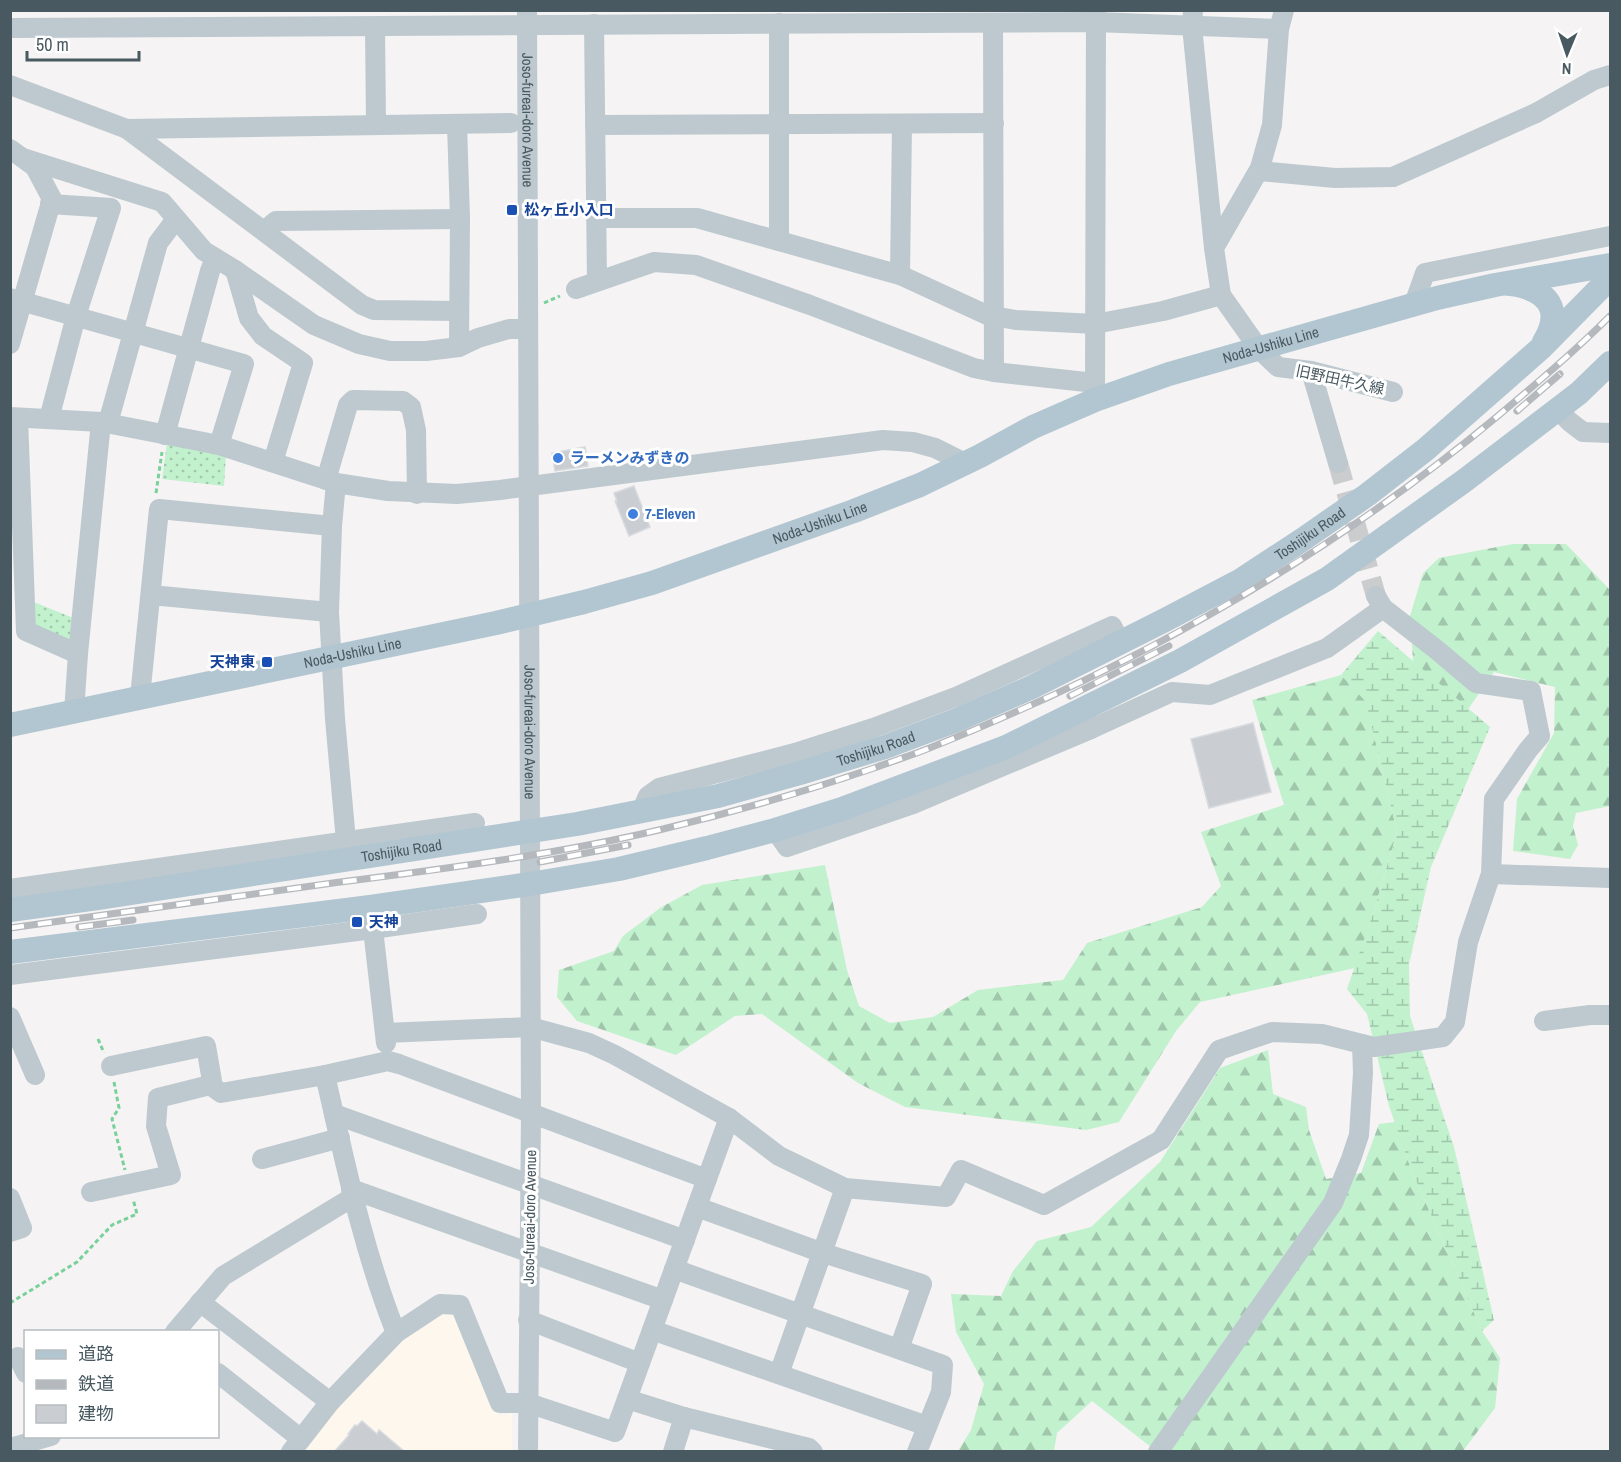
<svg xmlns="http://www.w3.org/2000/svg" width="1621" height="1462" viewBox="0 0 1621 1462" font-family="'Archivo Narrow','Noto Sans JP',sans-serif">
  <style>
    .commercial { fill: #fdf7ee }
    .forest { fill: url(#forest-firs) }
    .wetland { fill: url(#wetland-marsh) }
    .park { fill: url(#park-dots) }
    .building { fill: #caced2; stroke: #d7dade; stroke-width: 1.5 }
    .lines { fill: none; stroke-linecap: round; stroke-linejoin: round }
    .minor-tunnel { stroke: #caccce; stroke-width: 20; stroke-dasharray: 20 10; stroke-linecap: butt }
    .path { stroke: #78d19a; stroke-width: 3; stroke-dasharray: 4.5 3; stroke-linecap: butt }
    .minor { stroke: #bdc9cf; stroke-width: 20 }
    .major { stroke: #b2c6d1; stroke-width: 24 }
    .rail-casing { stroke: #b5b9bd; stroke-width: 7 }
    .rail { stroke: #fff; stroke-width: 4.5; stroke-dasharray: 14; stroke-linecap: butt }
    .transit-dot { fill: #1a4fb4; stroke: #fff; stroke-width: 2 }
    .shop-dot { fill: #3f7fe0; stroke: #fff; stroke-width: 2 }
    .labels { text-anchor: middle; stroke-width: 6; stroke-linejoin: round; paint-order: stroke }
    .street-label { font-size: 15px; fill: #495961; stroke: #fff }
    .transit-label { font-size: 15px; font-weight: bold; fill: #164399; stroke: #fff; text-anchor: start }
    .shop-label { font-size: 15px; font-weight: bold; fill: #366cbe; stroke: #fff; text-anchor: start }
  </style>
  <defs>
    <pattern id="forest-firs" width="22" height="20" patternUnits="userSpaceOnUse" patternTransform="scale(1.5)"><rect width="22" height="20" fill="#c2f1ce"/><path d="M5 1l3.5 6h-7zM16 11l3.5 6h-7z" fill="#a0c6ab"/></pattern>
    <pattern id="wetland-marsh" width="20" height="14" patternUnits="userSpaceOnUse" patternTransform="scale(1.5)"><rect width="20" height="14" fill="#c2f1ce"/><path d="M1 5h8M5 5V1M11 12h8M15 12V8" fill="none" stroke="#a0c6ab"/></pattern>
    <pattern id="park-dots" width="8" height="8" patternUnits="userSpaceOnUse" patternTransform="scale(1.5)"><rect width="8" height="8" fill="#c2f1ce"/><path d="M2 2h.1M6 6h.1" fill="none" stroke="#a0c6ab" stroke-width="1.8" stroke-linecap="round"/></pattern>
  </defs>
  <rect width="100%" height="100%" fill="#f5f3f3"/>
  <path class="commercial" d="M444 1308H453L485 1373 499 1416 512 1413V1451L300 1452 358 1377 407 1336Z"/>
  <path class="forest" d="M1513 544H1566L1610 590V806L1576 813 1573 826 1578 845 1570 859 1513 851 1517 799 1554 733 1555 687 1494 672 1464 715 1416 705 1410 616 1423 573 1439 558Z
    M1341 675 1366 701 1397 832 1374 911 1355 968 1200 1002 1176 1031 1119 1122 1086 1130 905 1107 858 1083 762 1014 735 1016 676 1055 577 1021 557 997 559 970 614 951 623 936 660 908 702 885 825 865 847 970 859 1006 890 1023 933 1017 978 990 1063 980 1087 943 1202 907 1221 886 1201 832 1284 805 1252 700Z
    M1268 1050 1273 1094 1306 1107 1309 1130 1326 1179 1361 1173 1379 1124 1395 1122 1411 1169 1482 1331 1500 1358 1495 1408 1463 1451H1154L1151 1447 1092 1401 1057 1433 1054 1451H958L971 1430 984 1384 956 1332 951 1294 1001 1296 1013 1271 1037 1241 1091 1227 1160 1162 1220 1068Z"/>
  <path class="wetland" d="M1378 631 1490 727 1431 867 1409 964 1410 1016 1454 1147 1494 1320 1482 1331 1411 1169 1389 1106 1367 1014 1347 989 1374 911 1397 832 1366 702 1341 675Z"/>
  <path class="park" d="M167 443 226 454 224 486 162 479Z
    M26 599 81 621 78 654 30 632Z"/>
  <path class="building" d="M585 447 588 466 555 471 552 453Z
    M634 486 650 527 629 536 615 501H617L614 493Z
    M1253 723 1271 792 1209 808 1191 739Z
    M362 1421 377 1434 379 1430 405 1452H334L349 1435 348 1434 355 1425 357 1426Z"/>
  <g class="lines">
    <path class="minor-tunnel" d="M1338 463 1376 596"/>
    <path class="path" d="M544 216 579 217
      M544 303 560 296
      M156 493 162 452
      M98 1039 104 1053
      M114 1082 119 1108 112 1119 125 1170
      M10 1303 77 1262 112 1225 137 1214 133 1199"/>
    <g class="minor">
      <path id="s1" d="M527 10 531 1113 528 1452"/>
      <path d="M1193 10 1192 26 1214 248"/>
      <path d="M1284 10 1279 29 1272 125 1260 168 1214 248 1221 295 1259 349 1278 367 1311 371 1393 392"/>
      <path d="M993 23 994 372"/>
      <path d="M594 24 597 281"/>
      <path d="M375 27 376 125"/>
      <path d="M10 28 1095 22 1279 29"/>
      <path d="M10 85 127 129 362 305 374 310 459 311"/>
      <path d="M457 124 460 219 459 347"/>
      <path d="M595 125 994 123"/>
      <path d="M127 129 511 123"/>
      <path d="M10 149 35 167 52 199 10 344"/>
      <path d="M23 158 162 202 204 251 235 270 314 325 359 344 390 351H426L459 347 478 338 509 329H528"/>
      <path d="M1259 171 1335 178 1393 177 1536 113 1594 80 1610 75"/>
      <path d="M596 218H697L900 275 987 315 1016 320 1095 324 1163 311 1221 295"/>
      <path d="M264 231 276 221 460 219"/>
      <path d="M779 241V23"/>
      <path d="M235 270 249 318 263 336 303 363 273 462"/>
      <path d="M900 275 902 124"/>
      <path d="M576 289 654 262 696 265 810 305 974 368 994 372 1095 383"/>
      <path d="M10 298 244 364 219 445"/>
      <path d="M1414 304 1425 273 1610 236"/>
      <path d="M1311 371 1338 463"/>
      <path d="M1095 394 1096 10"/>
      <path d="M1558 410 1570 422 1583 432 1610 433"/>
      <path d="M10 417 101 422 219 445 336 483 388 491 457 494 500 490 883 440 913 442 935 448 965 463"/>
      <path d="M18 418 26 631 78 654"/>
      <path d="M49 419 76 316 111 208 50 204"/>
      <path d="M108 423 158 243 176 219"/>
      <path d="M165 435 210 271 215 258"/>
      <path d="M326 480 348 405 353 400 403 401 411 407 416 430 417 494"/>
      <path d="M336 483 332 526 329 612 335 719 346 841"/>
      <path d="M151 595 329 612"/>
      <path d="M140 697 159 509 332 526"/>
      <path d="M74 712 78 654 101 422"/>
      <path d="M1087 718 1091 729 1172 692 1210 695 1327 648 1383 608"/>
      <path d="M642 810 648 796 659 788 795 753 873 728 958 696 1112 626 1120 642"/>
      <path d="M775 830 787 847 913 804 1091 729"/>
      <path d="M1491 874 1610 878"/>
      <path d="M10 889 475 823"/>
      <path d="M373 929 386 1043"/>
      <path d="M10 975 373 929 477 914"/>
      <path d="M10 1017 35 1075"/>
      <path d="M1544 1021 1590 1015H1610"/>
      <path d="M385 1033 530 1027 589 1043 615 1055 729 1118 779 1156 845 1188 946 1197 961 1170 1044 1205 1161 1140 1219 1050 1272 1032 1322 1034 1374 1047 1443 1037 1455 1022 1468 942 1491 874 1494 799 1528 750 1540 736 1531 691 1476 683 1437 650 1383 608 1376 596"/>
      <path d="M111 1066 206 1046 213 1087"/>
      <path d="M325 1075C345 1162 363 1250 396 1333"/>
      <path d="M334 1114 685 1240"/>
      <path d="M262 1159 340 1138"/>
      <path d="M351 1189 663 1300"/>
      <path d="M91 1192 171 1175 156 1126 158 1098 210 1085 221 1093 325 1075 388 1061 399 1064 707 1179"/>
      <path d="M10 1198 22 1228 10 1232"/>
      <path d="M697 1207 823 1253 922 1284 899 1349"/>
      <path d="M674 1269 943 1365 941 1392 917 1452"/>
      <path d="M200 1302 330 1402"/>
      <path d="M528 1320 640 1363"/>
      <path d="M652 1330 927 1426"/>
      <path d="M175 1332 223 1276 353 1197"/>
      <path d="M18 1357 26 1373"/>
      <path d="M218 1373 301 1439"/>
      <path d="M779 1374 845 1188"/>
      <path d="M627 1399 684 1417 809 1448 813 1452"/>
      <path d="M10 1448 51 1436"/>
      <path d="M291 1452 330 1402 396 1333 440 1304 460 1305 500 1403H528L615 1432 729 1118"/>
      <path d="M673 1452 684 1417"/>
      <path d="M1158 1452 1333 1203 1351 1159 1359 1135 1363 1073 1362 1044"/>
    </g>
    <g class="major">
      <path d="M1509 284C1517 284 1522 286 1528 288 1556 298 1558 319 1544 342"/>
      <path id="s2" d="M10 725 496 623 584 602 652 583 854 511 920 485 980 456 1033 427 1095 400 1169 374 1437 298 1495 285 1610 265"/>
      <path id="s3" d="M10 910 98 898 577 824 718 796 800 773 885 747 957 720 1032 687 1165 620 1241 580 1302 540 1367 495 1425 450 1541 348 1610 278"/>
      <path d="M10 952 370 907 530 884 619 869 707 848 775 830 842 809 1006 747 1180 661 1327 579 1464 481 1579 393 1610 363"/>
    </g>
    <defs>
      <path id="rail" d="M1517 411 1560 374
        M1070 696 1169 646
        M540 862 628 845
        M79 927 133 920
        M10 928C118 913 225 898 333 883 443 869 554 855 663 829 734 812 804 792 874 768 893 761 913 755 932 747 1136 666 1330 556 1499 415 1537 383 1575 351 1610 316"/>
    </defs>
    <use href="#rail" class="rail-casing"/>
    <use href="#rail" class="rail"/>
  </g>
  <g class="transit-dot">
    <rect x="506" y="204" width="12" height="12" rx="3"/>
    <rect x="261" y="656" width="12" height="12" rx="3"/>
    <rect x="351" y="916" width="12" height="12" rx="3"/>
  </g>
  <g class="shop-dot">
    <circle cx="558" cy="458" r="6"/>
    <circle cx="633" cy="514" r="6"/>
  </g>
  <g class="labels">
    <g class="street-label">
      <text dy="5" stroke="none"><textPath href="#s1" startOffset="110">Joso-fureai-doro Avenue</textPath></text>
      <text dy="5" stroke="none"><textPath href="#s2" startOffset="1322">Noda-Ushiku Line</textPath></text>
      <text transform="translate(1340 380) rotate(12)" y="5">旧野田牛久線</text>
      <text dy="5" stroke="none"><textPath href="#s2" startOffset="836">Noda-Ushiku Line</textPath></text>
      <text dy="5" stroke="none"><textPath href="#s3" startOffset="1368">Toshijiku Road</textPath></text>
      <text dy="5" stroke="none"><textPath href="#s2" startOffset="350">Noda-Ushiku Line</textPath></text>
      <text dy="5" stroke="none"><textPath href="#s1" startOffset="722">Joso-fureai-doro Avenue</textPath></text>
      <text dy="5" stroke="none"><textPath href="#s3" startOffset="882">Toshijiku Road</textPath></text>
      <text dy="5" stroke="none"><textPath href="#s3" startOffset="396">Toshijiku Road</textPath></text>
      <text transform="translate(530 1217) rotate(-89)" y="5">Joso-fureai-doro Avenue</text>
    </g>
    <g class="transit-label">
      <text x="524" y="215">松ヶ丘小入口</text>
      <text x="255" y="667" text-anchor="end">天神東</text>
      <text x="369" y="927">天神</text>
    </g>
    <g class="shop-label">
      <text x="570" y="463">ラーメンみずきの</text>
      <text x="645" y="519">7-Eleven</text>
    </g>
  </g>
  <rect width="1621" height="1462" fill="none" stroke="#495961" stroke-width="24"/>
  <rect x="24" y="1330" width="195" height="108" fill="#ffffff" stroke="#b6bdc0" stroke-width="1.5"/>
  <rect x="36" y="1350" width="30" height="9" fill="#b2c6d1" stroke="#b6bdc0" stroke-width="1.5"/>
  <text x="78" y="1360" font-size="18" fill="#495961">道路</text>
  <rect x="36" y="1380" width="30" height="9" fill="#b5b9bd" stroke="#b6bdc0" stroke-width="1.5"/>
  <text x="78" y="1390" font-size="18" fill="#495961">鉄道</text>
  <rect x="36" y="1405" width="30" height="18" fill="#caced2" stroke="#b6bdc0" stroke-width="1.5"/>
  <text x="78" y="1420" font-size="18" fill="#495961">建物</text>
  <g transform="translate(1567 54) rotate(182)" stroke="#ffffff" stroke-width="4.5" paint-order="stroke">
  <path d="M0-4.5L10 22L0 15L-10 22Z" fill="#495961"/>
  <text y="-9" font-size="16" font-weight="bold" text-anchor="middle" fill="#495961">N</text>
  </g>
  <path d="M27 51v9h112v-9" fill="none" stroke="#495961" stroke-width="3"/>
  <text x="36" y="51" font-size="18" fill="#495961" stroke="#ffffff" stroke-width="4.5" paint-order="stroke">50 m</text>
</svg>
